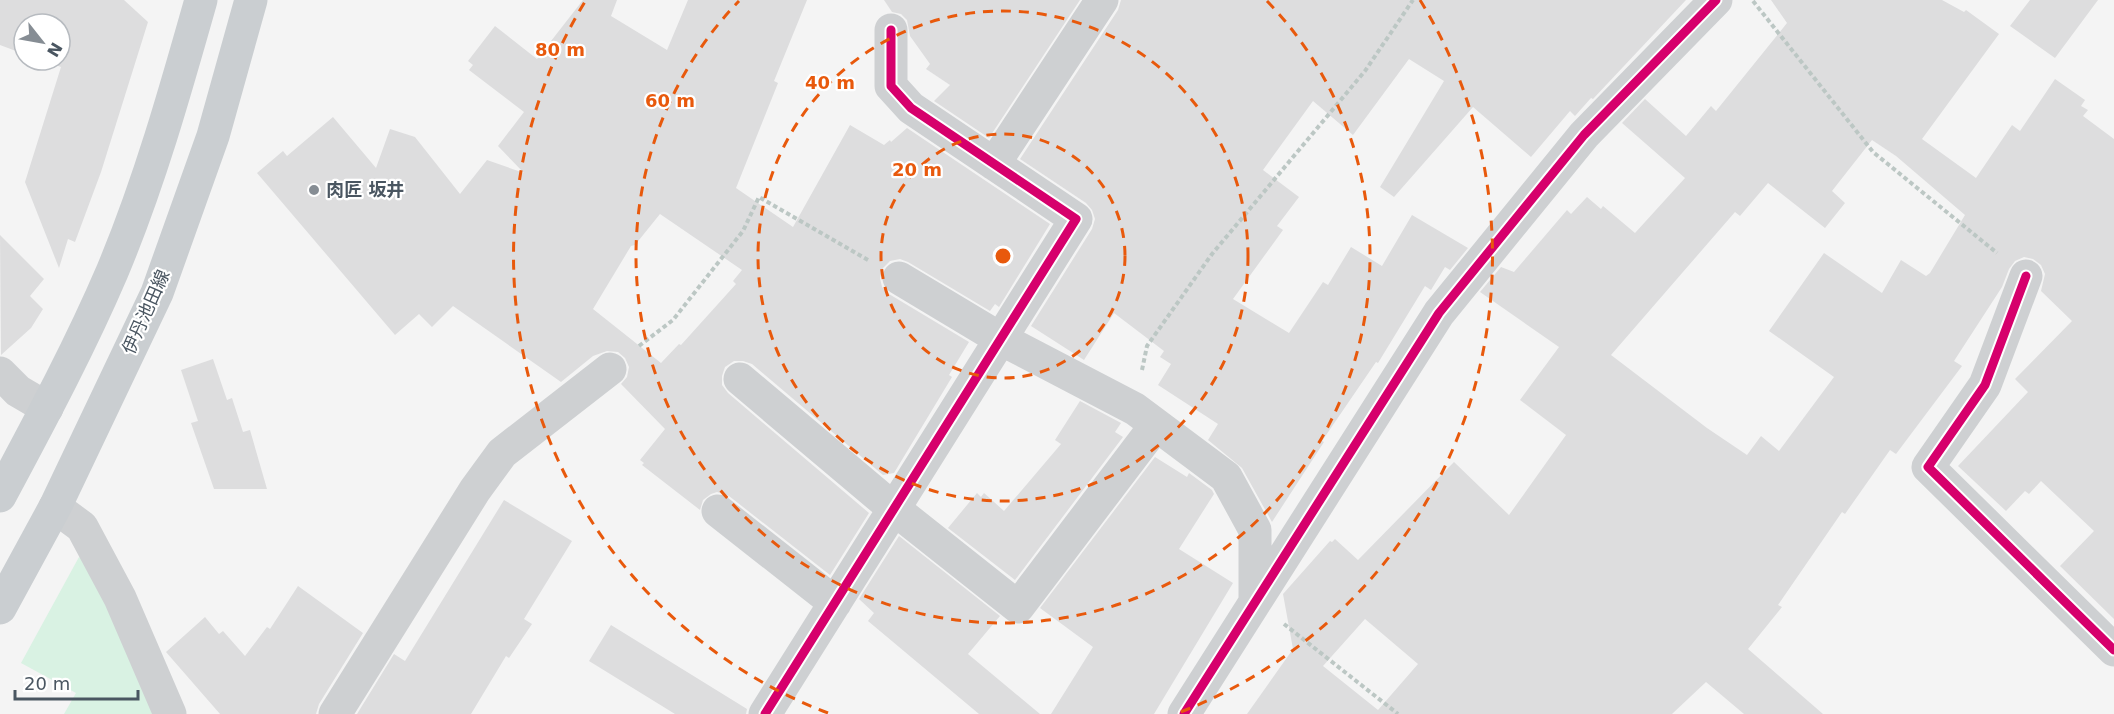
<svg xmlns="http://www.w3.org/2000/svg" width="2114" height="714" viewBox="0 0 2114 714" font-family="'DejaVu Sans','Noto Sans JP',sans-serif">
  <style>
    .green { fill: #d9f2e3 }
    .building { fill: #ddddde; fill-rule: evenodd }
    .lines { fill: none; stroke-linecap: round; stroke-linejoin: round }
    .path { stroke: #bcc7c4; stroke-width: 4; stroke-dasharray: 4.5 3; stroke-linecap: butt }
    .minor { stroke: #ced0d2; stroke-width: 33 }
    .major { stroke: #caced1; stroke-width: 33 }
    .cycleway-casing { stroke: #fff; stroke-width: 13 }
    .cycleway { stroke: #d6006c; stroke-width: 9 }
    .ring { fill: none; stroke: #e8590c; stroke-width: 3; stroke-dasharray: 10 8 }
    .poi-dot { fill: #868d94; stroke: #fff; stroke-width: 2 }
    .labels { text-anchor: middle; stroke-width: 4.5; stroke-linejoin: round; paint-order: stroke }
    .poi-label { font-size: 18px; font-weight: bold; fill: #4a5661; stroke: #fff; text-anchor: start }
    .street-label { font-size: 18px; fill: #4a5661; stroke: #fff }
    .centre { fill: #e8590c; stroke: #fff; stroke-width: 3 }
    .ring-label { font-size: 18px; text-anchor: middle; font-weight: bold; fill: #e8590c; stroke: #fff; stroke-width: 4.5; stroke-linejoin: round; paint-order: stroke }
  </style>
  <rect width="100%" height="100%" fill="#f4f4f4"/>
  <path class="green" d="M79 557 91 564 159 714H64L76 693 21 663Z"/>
  <path class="building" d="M0 0H124L148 22 101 172 75 242 68 239 59 268 25 182 61 67 42 60H60V24H24V54L0 45Z
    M583 0H617L611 16 667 50 688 0H807L774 81 778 83 736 188 793 227 850 125 884 145 890 140 891 142 907 128 1050 224 999 307 995 304 990 311 908 262 900 259 890 261 883 268 880 278 882 287 889 294 969 342 949 375 952 377 894 473 883 475 752 364 743 361H734L725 367 722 376V385L728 393 869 513 830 575 729 496 717 492 711 494 703 500 700 510 642 465 644 463 640 460 665 429 621 384 627 377 629 367 625 358 618 352 607 351 593 356 561 382 453 306 432 327 419 314 395 335 257 173 283 151 287 156 333 117 376 168 390 129 415 137 460 194 487 160 524 173 498 146 524 112 469 70 473 65 468 61 495 26 537 59ZM660 214 742 270 733 281 736 284 681 345 679 344 661 363 593 309 631 246 635 245Z
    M884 0H1080L989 138 934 101 950 85 926 69 930 64 910 36 907 20 901 14 892 12Z
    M1121 0H1686L1593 99 1591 98 1575 116 1570 111 1531 157 1473 107 1394 197 1380 187 1444 81 1409 59 1353 135 1313 101 1263 170 1299 197 1277 226 1283 230 1233 299 1289 333 1323 282 1328 285 1351 247 1382 266 1412 215 1468 248 1450 270 1445 267 1431 290 1425 286 1378 363 1376 362 1322 441 1324 442 1272 522 1242 468 1208 440 1218 424 1158 385 1171 364 1160 357 1164 351 1114 313 1084 360 1031 326 1092 229 1095 219 1092 210 1086 203 1020 159 1118 10Z
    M1771 0H1942L1964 12 1966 10 1999 34 1922 139 1976 178 2012 125 2020 131 2055 79 2085 100 2081 106 2088 110 2083 116 2114 139V619L2060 566 2094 531 2041 481 2029 494 2025 491 2006 511 1958 466 2028 392 2015 379 2072 321 2041 291 2045 274 2041 265 2033 259 2024 257 2015 261 2009 269 2002 287 1954 361 1962 366 1896 454 1890 450 1845 514 1842 512 1778 605 1782 607 1748 649 1823 714H1744L1706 682 1672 714H1247L1293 649 1283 594 1330 541 1332 542 1335 539 1358 560 1454 462 1509 515 1566 435 1520 400 1559 347 1480 292 1501 267 1514 272 1567 210 1571 214 1587 197 1601 209 1603 206 1635 233 1685 178 1622 123 1645 99 1686 136 1711 106 1716 111 1787 23ZM1872 140 1896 156 1965 215 1930 273 1926 276 1901 260 1882 293 1824 253 1769 331 1834 377 1779 451 1761 436 1747 455 1707 428 1611 355 1735 212 1740 216 1768 183 1825 228 1845 203 1832 191ZM1365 619 1418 664 1378 710 1323 666Z
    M2030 0H2098L2055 58 2010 26Z
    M0 235 44 279 30 296 43 309 31 328 1 355Z
    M213 359 227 400 232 398 243 432 250 430 267 489H214L191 423 198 421 181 370Z
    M1080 401 1121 423 1115 432 1123 437 1015 580 948 528 977 493 981 497 984 493 1004 511 1061 444 1055 440Z
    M1155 457 1187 477 1189 473 1212 490 1214 494 1179 549 1233 583 1154 714H1051L1093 647 1040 608Z
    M504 500 572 541 524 619 532 624 509 658 506 656 471 714H357L394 654 405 661Z
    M899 536 1000 616 968 654 1040 714H979L868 621 874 613 859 599Z
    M298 586 363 633 319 704 316 714H220L166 652 205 617 219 634 223 631 245 656 267 627 270 629Z
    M611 625 747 709 746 714H675L589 661Z"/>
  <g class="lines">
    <path class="path" d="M1753 1 1873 152 1997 253
      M639 346 673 320 743 231 759 197 868 260
      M1142 370 1147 346 1212 254 1365 71 1413 0
      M1284 624 1398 714"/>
    <path class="minor" d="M994 164 1102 0
      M2026 276 1985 385 1928 467 2114 650
      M899 278 999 338 1135 409 1226 477 1255 530V601
      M0 373 18 391 47 408
      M740 379 893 508 1018 607 1156 425
      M55 507 82 527 120 598 170 714
      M718 511 835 603
      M335 714 475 490 502 453 610 369
      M765 714 1076 219 911 108 891 86V30
      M1184 714 1439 313 1584 135 1716 0"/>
    <path class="major" d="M0 496C39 423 79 349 112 272 149 184 175 92 201 0
      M0 608 55 507 157 293 213 136 251 0"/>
    <defs>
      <path id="cycleway" d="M2026 276 1985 385 1928 467 2114 650
        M765 714 1076 219 911 108 891 86V30
        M1184 714 1439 313 1584 135 1716 0"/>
    </defs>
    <use href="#cycleway" class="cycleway-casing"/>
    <use href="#cycleway" class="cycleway"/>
  </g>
  <g class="ring">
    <circle cx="1003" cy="256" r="122"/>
    <circle cx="1003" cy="256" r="245"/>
    <path d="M1267 1A367 367 0 1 1 739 1"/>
    <path d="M828 713A489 489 0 0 1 586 0M1420 0A489 489 0 0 1 1178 713"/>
  </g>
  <circle class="poi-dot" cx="314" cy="190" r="6"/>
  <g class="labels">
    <g class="poi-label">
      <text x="326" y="196">肉匠 坂井</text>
    </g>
    <g class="street-label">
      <text transform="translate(146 312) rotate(-66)" y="6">伊丹池田線</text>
    </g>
  </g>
  <circle cx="1003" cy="256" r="9" class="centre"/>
  <g class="ring-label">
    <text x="560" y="56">80 m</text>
    <text x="830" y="89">40 m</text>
    <text x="670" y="107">60 m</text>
    <text x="917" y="176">20 m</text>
  </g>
  <g transform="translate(42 42) rotate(121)"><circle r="28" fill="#ffffff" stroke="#b7bbc0" stroke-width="1.5"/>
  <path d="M0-4.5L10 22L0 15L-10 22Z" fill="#868d94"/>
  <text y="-9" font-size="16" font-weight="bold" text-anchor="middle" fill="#4a5661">N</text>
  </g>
  <path d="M15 690v9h123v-9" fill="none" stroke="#4a5661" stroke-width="3"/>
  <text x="24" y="690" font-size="18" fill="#4a5661" stroke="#ffffff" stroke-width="4.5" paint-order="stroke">20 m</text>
</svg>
